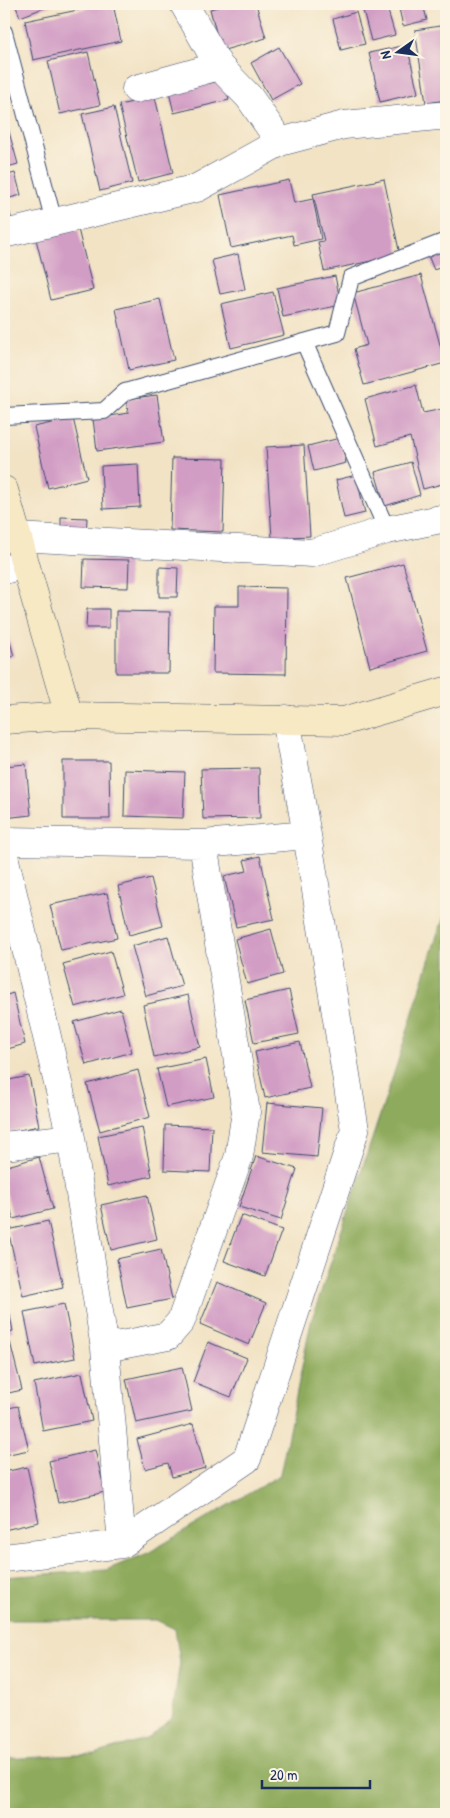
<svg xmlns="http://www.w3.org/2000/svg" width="450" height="1818" viewBox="0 0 450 1818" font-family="'Patrick Hand',sans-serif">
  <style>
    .forest { fill: #8eaa5c; stroke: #546c5d }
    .building { fill: #d29dc5 }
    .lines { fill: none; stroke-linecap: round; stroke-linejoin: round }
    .lane-casing { stroke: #3b4a6d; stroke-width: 18 }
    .street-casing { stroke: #3b4a6d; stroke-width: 29 }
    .secondary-casing { stroke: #3b4a6d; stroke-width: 29 }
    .lane { stroke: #fff; stroke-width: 16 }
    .street { stroke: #fff; stroke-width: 28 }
    .secondary { stroke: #f6e9c3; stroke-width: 28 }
  </style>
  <rect width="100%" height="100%" fill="#fcf5e5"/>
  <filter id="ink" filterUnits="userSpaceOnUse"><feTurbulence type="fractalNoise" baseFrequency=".02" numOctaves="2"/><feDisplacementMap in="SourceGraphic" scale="10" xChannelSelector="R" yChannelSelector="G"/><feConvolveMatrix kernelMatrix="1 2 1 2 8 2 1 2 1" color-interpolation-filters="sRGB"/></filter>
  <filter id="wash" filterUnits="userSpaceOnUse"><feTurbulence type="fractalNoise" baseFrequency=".0096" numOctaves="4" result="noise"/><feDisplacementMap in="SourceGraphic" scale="20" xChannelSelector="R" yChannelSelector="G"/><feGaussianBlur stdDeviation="1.12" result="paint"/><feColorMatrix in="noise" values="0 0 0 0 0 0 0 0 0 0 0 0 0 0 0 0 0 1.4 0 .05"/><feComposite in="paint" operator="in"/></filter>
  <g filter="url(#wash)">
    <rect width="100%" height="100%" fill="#f2e3c5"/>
    <path class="forest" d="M446 912V1814H4V1759L95 1754 149 1738 172 1718 180 1662 175 1629 156 1620H4V1577L106 1570 148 1553 280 1475 311 1322 397 1064 437 935Z"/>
    <g id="blocks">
      <path class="building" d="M15 4H54L20 17Z
        M107 4H113L121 41 33 60 25 21Z
        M228 4H256L266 38 221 51 210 9Z
        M386 4 395 35 371 41 363 10Z
        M398 4H423L427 20 403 26Z
        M356 12 365 44 341 50 333 19Z
        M446 25V100L426 103 415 30Z
        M407 45 418 93 380 102 369 53Z
        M279 47 300 84 271 100 251 63Z
        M88 52 100 105 60 114 48 61Z
        M224 80 229 100 174 113 169 92Z
        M155 97 173 173 138 182 119 105Z
        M114 107 132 183 100 191 82 114Z
        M7 125 18 164 4 168V126Z
        M15 173 21 195 6 199 12 221 4 223V176Z
        M384 179 400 255 324 271 318 242 324 241 313 194Z
        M289 180 294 203 313 199 321 239 294 245 292 235 231 248 220 195Z
        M78 229 93 290 51 300 36 239Z
        M446 246V265L434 270 427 253Z
        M238 254 245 289 220 294 212 260Z
        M421 275 445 363 364 385 354 349 367 345 353 293Z
        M335 276 341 305 283 317 277 288Z
        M273 292 284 335 231 348 221 304Z
        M160 299 174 360 129 370 116 309Z
        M416 385 423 413 443 409 446 421V483L423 489 410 437 377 446 365 399Z
        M157 395 164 442 97 451 93 419 128 413 126 399Z
        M73 418 87 478 48 488 34 427Z
        M340 438 346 463 314 471 308 446Z
        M304 445 310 536 272 538 266 447Z
        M172 458 225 459 223 532 170 530Z
        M411 462 420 495 385 506 375 472Z
        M138 464 140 507 103 509 101 466Z
        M356 475 365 513 344 518 336 480Z
        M61 517 87 518 86 536 61 535Z
        M84 559 129 560 128 588 83 587Z
        M403 563 427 651 370 667 347 578Z
        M159 567 178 568 177 597H159Z
        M239 587 287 588 286 674 213 673 214 606H239Z
        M87 609H109V628H86Z
        M116 611 170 612 169 673H116Z
        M4 621 14 656 4 659Z
        M63 761H109L110 819H63Z
        M26 764 31 815 4 818V766Z
        M259 768 260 818 203 819 201 769Z
        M125 770 185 772 183 818 124 816Z
        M260 856 274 919 236 927 224 876 247 871 244 860Z
        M151 878 163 926 129 935 118 886Z
        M107 893 117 938 61 950 50 905Z
        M271 929 283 974 247 984 235 939Z
        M168 936 182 986 146 996 132 946Z
        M111 951 123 994 75 1007 63 964Z
        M289 990 299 1034 254 1043 245 1000Z
        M13 993 25 1044 4 1050V996Z
        M188 995 200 1047 154 1057 143 1005Z
        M121 1009 132 1052 86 1065 74 1022Z
        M300 1042 310 1088 265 1098 255 1052Z
        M206 1059 214 1097 166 1107 157 1069Z
        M138 1070 150 1117 100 1131 87 1084Z
        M29 1076 39 1126 4 1133V1081Z
        M267 1103 322 1108 317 1157 262 1152Z
        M165 1125 212 1127 210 1172 164 1170Z
        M142 1127 152 1176 108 1186 98 1136Z
        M256 1156 297 1169 281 1220 239 1207Z
        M39 1157 53 1209 13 1219 4 1183V1167Z
        M147 1195 157 1239 111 1250 101 1205Z
        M241 1215 282 1230 265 1276 224 1261Z
        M48 1221 63 1287 23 1296 8 1230Z
        M161 1249 172 1299 127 1308 117 1259Z
        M217 1282 266 1303 249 1345 200 1324Z
        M5 1290 13 1331 4 1333V1291Z
        M64 1304 75 1358 35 1366 24 1312Z
        M10 1342 22 1390 4 1394V1344Z
        M208 1342 247 1358 231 1397 193 1382Z
        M182 1367 192 1411 136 1423 126 1379Z
        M82 1373 92 1421 43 1431 34 1383Z
        M18 1406 29 1450 4 1455V1409Z
        M193 1424 205 1468 172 1477 168 1463 145 1469 137 1439Z
        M95 1450 105 1492 58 1503 49 1461Z
        M27 1467 39 1522 4 1530V1472Z"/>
    </g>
  </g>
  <g filter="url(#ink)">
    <use href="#blocks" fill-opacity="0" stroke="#3b4a6d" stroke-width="1"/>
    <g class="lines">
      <defs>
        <path id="lane" d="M4 32 54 222
          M304 342 387 530
          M4 416 104 411 125 392 337 333 351 278 446 241"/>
        <path id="street" d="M184 4 219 66 249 97 280 142
          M136 89 219 66
          M4 234 197 188 280 142 344 125 438 116 446 117
          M17 537 312 553 387 530 446 518
          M4 570 25 564
          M4 841 203 844 307 835
          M4 856 71 1138 105 1348 122 1544
          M4 1146 71 1138
          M105 1348 168 1336 181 1321 239 1156 246 1112 203 844
          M4 1558 122 1544 247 1459 355 1130 307 835 286 719"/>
        <path id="secondary" d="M4 490 69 716
          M4 720 69 716 344 721 446 691"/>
      </defs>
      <use href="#lane" class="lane-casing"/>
      <use href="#street" class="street-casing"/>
      <use href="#secondary" class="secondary-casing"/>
      <use href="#lane" class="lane"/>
      <use href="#street" class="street"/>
      <use href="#secondary" class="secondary"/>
    </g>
  </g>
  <rect width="450" height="1818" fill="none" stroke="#fcf5e5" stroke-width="20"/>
  <g transform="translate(398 52) rotate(256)" stroke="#fcf5e5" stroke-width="4" paint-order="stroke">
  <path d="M0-4L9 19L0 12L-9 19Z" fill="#1b2f5e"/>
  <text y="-8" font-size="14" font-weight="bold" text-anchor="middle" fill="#1b2f5e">N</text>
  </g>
  <path d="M262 1780v8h108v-8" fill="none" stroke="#1b2f5e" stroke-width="2.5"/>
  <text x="270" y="1780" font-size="15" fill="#1b2f5e" stroke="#fcf5e5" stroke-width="4" paint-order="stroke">20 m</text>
</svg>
